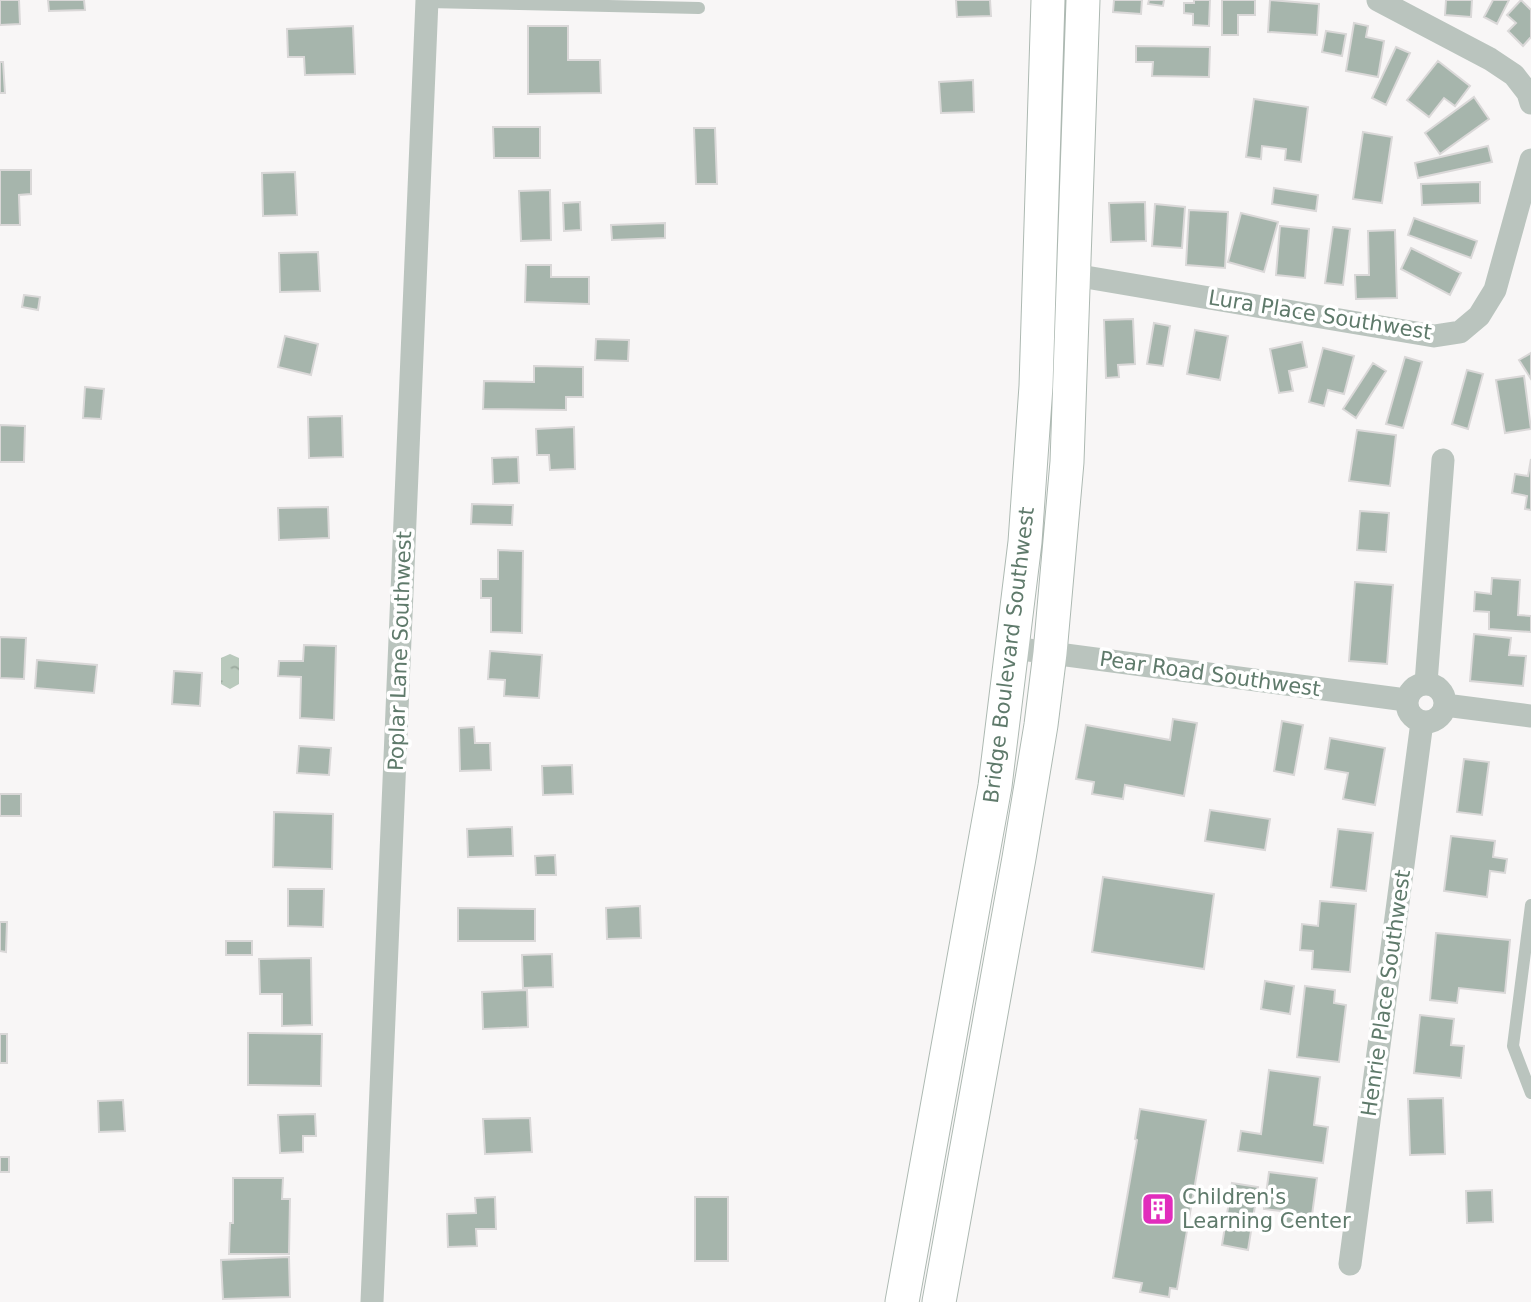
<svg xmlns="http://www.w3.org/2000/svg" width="1531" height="1302" viewBox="0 0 1531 1302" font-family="'DejaVu Sans',sans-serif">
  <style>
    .water { fill: url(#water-ripples) }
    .building { fill: #a6b5ac; stroke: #dad8d8; stroke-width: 2 }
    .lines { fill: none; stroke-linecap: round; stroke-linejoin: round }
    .secondary-casing { stroke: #adb9b2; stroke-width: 35 }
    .service { stroke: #bac4be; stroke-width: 12 }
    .minor { stroke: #bac4be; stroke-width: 23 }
    .secondary { stroke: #fff; stroke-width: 33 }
    .labels { text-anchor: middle; stroke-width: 7; stroke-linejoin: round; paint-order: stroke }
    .street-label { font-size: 21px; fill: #5f7a6b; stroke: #fff }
    .poi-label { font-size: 21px; fill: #5f7a6b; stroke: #fff; text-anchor: start }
  </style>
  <defs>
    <pattern id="water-ripples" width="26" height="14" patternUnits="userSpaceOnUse" patternTransform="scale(1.75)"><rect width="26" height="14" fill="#b9c9bc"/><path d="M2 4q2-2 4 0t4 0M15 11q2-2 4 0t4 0" fill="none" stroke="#9aa89d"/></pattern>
  </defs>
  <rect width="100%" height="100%" fill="#f8f6f6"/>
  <path class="water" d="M230 654 239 658V684L230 689 221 684V658Z"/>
  <path class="building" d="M0 0H19L20 24 0 25Z
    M48 0H84L85 10 49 11Z
    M956 0H990L991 16 957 17Z
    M1114 0H1142L1141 14 1113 12Z
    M1149 0H1164L1163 6 1148 4Z
    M1194 0H1210L1209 26 1193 25V14L1184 13V3H1194Z
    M1222 0H1255V15H1238V35H1222Z
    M1270 0 1319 4 1317 35 1268 32Z
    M1446 0H1472L1471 17 1445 15Z
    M1493 0H1509L1497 24 1484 17Z
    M1521 0 1531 10V37L1523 46 1508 31 1516 23 1507 15Z
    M1354 23 1368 26 1366 37 1384 41 1378 77 1346 71Z
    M353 26 355 74 305 75 304 57H288L287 29Z
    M528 26H568V60H600L601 93 528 94Z
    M1326 31 1346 34 1342 56 1322 52Z
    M1136 46 1210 47 1209 77 1152 76 1153 62H1136Z
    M1396 47 1410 53 1386 105 1372 98Z
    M1438 61 1470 86 1455 106 1444 98 1429 117 1407 100Z
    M0 62H3L5 93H0Z
    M973 80 974 112 941 113 939 82Z
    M1474 97 1489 119 1440 154 1425 133Z
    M1254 99 1308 107 1301 162 1285 160 1286 149 1262 146 1261 159 1246 157Z
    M493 127H540V158H494Z
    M694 128H715L717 184H696Z
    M1363 132 1392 137 1382 203 1353 199Z
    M1488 146 1492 162 1418 178 1415 163Z
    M0 170H31V194L19 195 20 225H0Z
    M295 172 297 215 263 216 262 173Z
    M1480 182V203L1422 205 1421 184Z
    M1274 188 1318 195 1316 211 1272 204Z
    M550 190 551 240 521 241 519 191Z
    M580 202 581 230 564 231 563 203Z
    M1145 202 1146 241 1111 242 1109 203Z
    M1155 204 1185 207 1182 248 1152 246Z
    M1189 210 1228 212 1225 268 1186 265Z
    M1241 213 1278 222 1264 272 1228 262Z
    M1414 218 1477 241 1471 258 1408 235Z
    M665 223V238L612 240 611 225Z
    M1280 226 1309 229 1305 278 1276 275Z
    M1333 227 1350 229 1343 285 1325 283Z
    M1395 230 1397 298 1356 299 1355 275H1369L1368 231Z
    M1411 248 1461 273 1450 295 1401 269Z
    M318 252 320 291 280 292 279 253Z
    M526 265H551V277H589V304L525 302Z
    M24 295 40 297 38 310 22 307Z
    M1133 319 1135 364 1118 365 1119 377 1106 378 1104 320Z
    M1154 323 1170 326 1163 366 1147 364Z
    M1195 330 1228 336 1220 380 1187 374Z
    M285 336 318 344 311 375 278 367Z
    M596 339 629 340 628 361 595 360Z
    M1302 342 1307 367 1289 371 1293 391 1279 393 1270 349Z
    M1323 348 1354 356 1344 394 1328 390 1324 406 1309 402Z
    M1531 353V379L1519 360Z
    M1405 357 1422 362 1403 428 1386 424Z
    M1373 363 1386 371 1356 418 1343 409Z
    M534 366 583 367V397H566V410L483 409 484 381 534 382Z
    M1467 370 1483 374 1468 429 1452 424Z
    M1524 376 1531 429 1505 433 1496 380Z
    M85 387 104 389 101 419 83 418Z
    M342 416 343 457 309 458 308 417Z
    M0 425 25 426 24 462H0Z
    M574 427 575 469 550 470 549 455H537L536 429Z
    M1357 430 1396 435 1390 486 1349 481Z
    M518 457 519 483 493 484 492 458Z
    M1531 459V510L1525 509 1527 496 1512 493 1515 474 1528 476Z
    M472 504 513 505 512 525 471 524Z
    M328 507 329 538 279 540 278 508Z
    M1360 511 1389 513 1386 552 1357 550Z
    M498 550 523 551 522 633 491 632V598H481V579H498Z
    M1492 578 1520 580 1518 615 1531 616V632L1489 629V612L1474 611 1475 592 1491 594Z
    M1355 582 1393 585 1387 664 1349 661Z
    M1474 634 1511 638 1509 655 1526 656 1523 686 1470 681Z
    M0 637 26 638 24 679 0 678Z
    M304 645 336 646 334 720 300 718 301 677 278 676 279 661H303Z
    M490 651 542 655 539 698 504 696 505 680 488 679Z
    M37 660 97 665 94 693 35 688Z
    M174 671 202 673 200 706 172 704Z
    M1173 719 1197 723 1184 796 1125 785 1123 799 1092 794 1094 782 1076 779 1086 725 1170 740Z
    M1282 721 1303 725 1294 775 1274 771Z
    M474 727 475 743H490L491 770 460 771 459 728Z
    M1330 738 1385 748 1375 805 1343 799 1348 773 1325 769Z
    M299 746 331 748 329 775 297 773Z
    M1464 759 1489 762 1482 815 1457 812Z
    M572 765 573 794 543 795 542 766Z
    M0 794H21V816H0Z
    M1210 810 1270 819 1265 850 1205 841Z
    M274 812 333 814 332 869 273 867Z
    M512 827 513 856 468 857 467 829Z
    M1338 829 1373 833 1366 891 1331 887Z
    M1451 836 1495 841 1493 857 1507 859 1505 873 1490 871 1487 897 1444 891Z
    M555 855 556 875H536L535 856Z
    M1103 877 1214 894 1204 969 1092 952Z
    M288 889H324L323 927 288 926Z
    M1320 901 1356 904 1350 972 1312 969 1313 951 1300 950 1302 924 1318 926Z
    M640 906 641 938 607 939 606 908Z
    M458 908 535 909V941H458Z
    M0 922H7L6 952 0 951Z
    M1436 933 1510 940 1505 993 1459 988 1457 1003 1430 1000Z
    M226 941H252V955H226Z
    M552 954 553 987 523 988 522 955Z
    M311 958 312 1025 282 1026V994H260L259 959Z
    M1265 981 1294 986 1290 1014 1261 1009Z
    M1305 986 1335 990 1334 1003 1346 1005 1339 1062 1297 1057Z
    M527 990 528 1027 483 1029 482 992Z
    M1420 1015 1454 1019 1451 1045 1464 1046 1461 1078 1414 1073Z
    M248 1033 322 1034 321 1086 248 1085Z
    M0 1034H7V1063H0Z
    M1269 1070 1320 1077 1314 1125 1328 1127 1323 1163 1238 1151 1241 1131 1261 1134Z
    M1443 1098 1445 1154 1410 1155 1408 1099Z
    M123 1100 125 1131 99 1132 98 1101Z
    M1140 1109 1206 1120 1177 1289 1170 1288 1169 1297 1140 1292 1142 1283 1113 1278 1137 1140 1135 1139Z
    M315 1114 316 1136H303V1152L280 1153 278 1115Z
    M530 1118 532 1152 485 1154 483 1119Z
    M0 1157H9V1172H0Z
    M1269 1172 1317 1178 1310 1230 1280 1226 1281 1211 1264 1209Z
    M233 1178H283L282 1199H290L289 1254H229L230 1223H233Z
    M1232 1183 1258 1187 1248 1250 1222 1245Z
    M1492 1190 1493 1222 1467 1223 1466 1191Z
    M495 1197 496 1229H476L477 1246 448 1247 447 1214 476 1213 475 1198Z
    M695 1197H728V1261H695Z
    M289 1257 290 1297 223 1299 221 1260Z"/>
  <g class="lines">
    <defs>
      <path id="secondary" d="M902 1302 995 786 1025 542 1036 386 1048 0
        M939 1302 1019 858 1041 725 1050 653 1067 462 1083 0"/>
    </defs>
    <use href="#secondary" class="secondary-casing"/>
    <path class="service" d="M427 2 699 8
      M1531 905 1513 1046 1531 1093"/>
    <path class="minor" d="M1378 0 1490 59 1514 75 1528 93 1531 103
      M1074 275 1434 336 1460 332 1479 316 1495 290 1531 160
      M1013 648 1406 700
      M1426 683 1443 460
      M1407 703a19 19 0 1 1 38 0a19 19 0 1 1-38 0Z
      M1445 705 1531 716
      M1350 1264 1422 722
      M372 1302 427 0"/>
    <use href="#secondary" class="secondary"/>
  </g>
  <defs>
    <symbol id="building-square" viewBox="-11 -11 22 22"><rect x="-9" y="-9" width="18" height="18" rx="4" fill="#e12dbc" stroke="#fff"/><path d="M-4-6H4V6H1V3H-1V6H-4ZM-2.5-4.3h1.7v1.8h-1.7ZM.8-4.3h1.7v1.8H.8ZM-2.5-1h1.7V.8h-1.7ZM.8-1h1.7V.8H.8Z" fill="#fff"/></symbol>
  </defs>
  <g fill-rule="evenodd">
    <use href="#building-square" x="1139" y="1190" width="38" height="38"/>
  </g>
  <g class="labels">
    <g class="street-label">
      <text transform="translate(1320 315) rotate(9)" y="7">Lura Place Southwest</text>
      <text transform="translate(400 651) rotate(-88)" y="7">Poplar Lane Southwest</text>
      <text transform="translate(1009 655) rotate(-83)" y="7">Bridge Boulevard Southwest</text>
      <text transform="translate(1210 674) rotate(8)" y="7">Pear Road Southwest</text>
      <text transform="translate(1386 993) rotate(-82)" y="7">Henrie Place Southwest</text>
    </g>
    <g class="poi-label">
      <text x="1182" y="1204">Children's<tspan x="1182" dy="24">Learning Center</tspan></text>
    </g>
  </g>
</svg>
